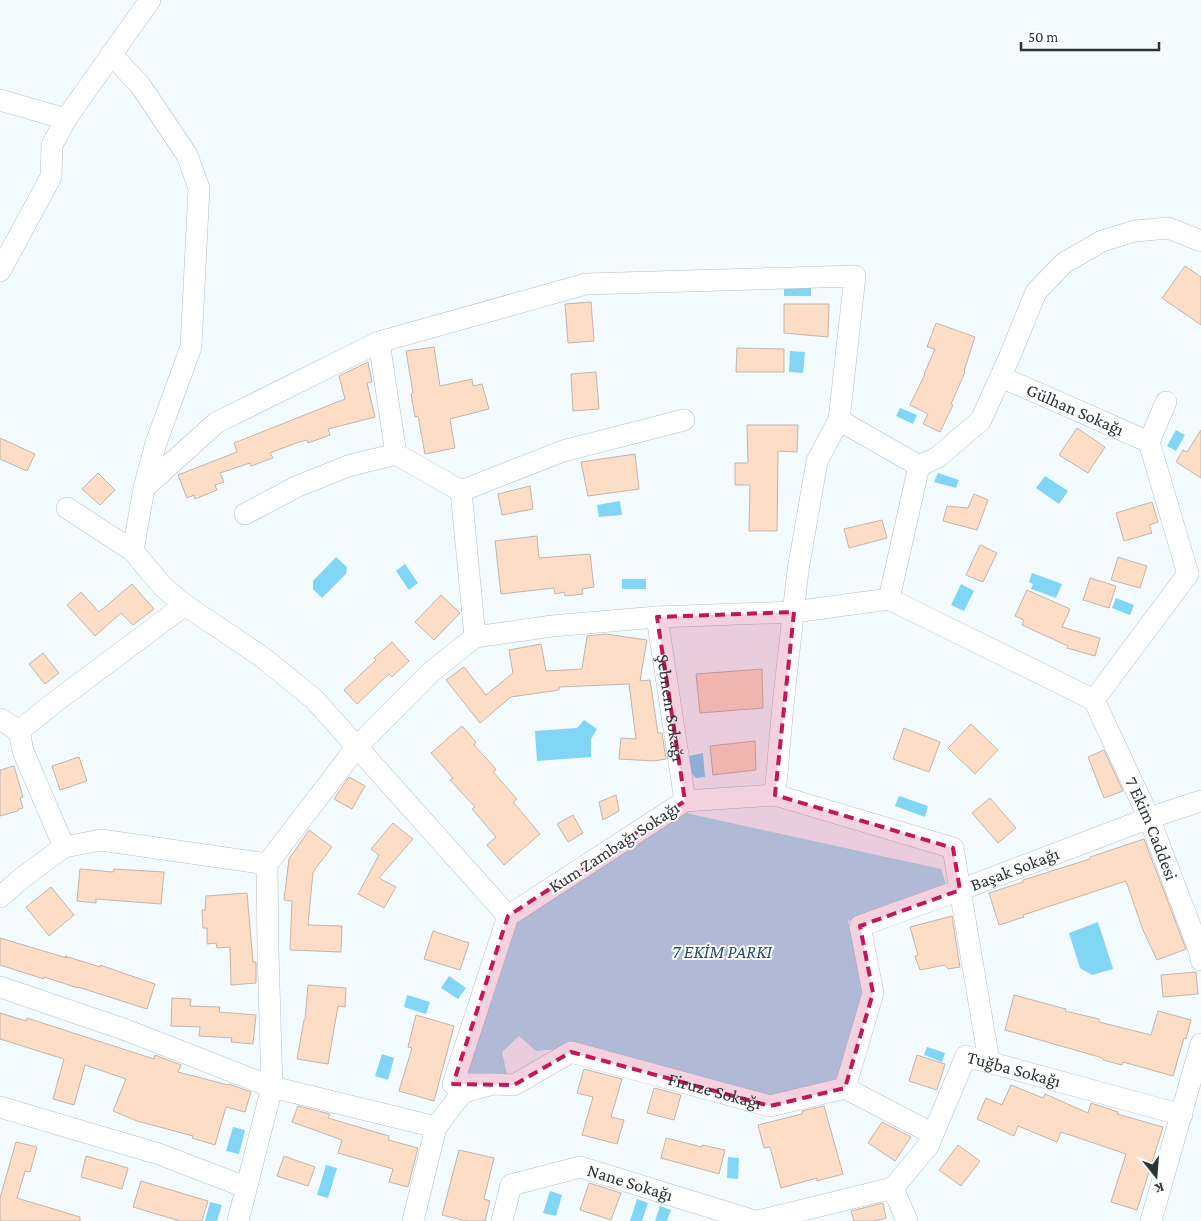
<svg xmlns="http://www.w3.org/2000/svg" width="1201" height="1221" viewBox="0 0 1201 1221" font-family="'Crimson Pro',serif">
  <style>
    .green { fill: #ace1f5 }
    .water { fill: #81d6f6 }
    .building { fill: #fdddc6; stroke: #c2b5ab }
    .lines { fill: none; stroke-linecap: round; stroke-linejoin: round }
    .minor-casing { stroke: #b1c1c8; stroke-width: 22 }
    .minor { stroke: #fff; stroke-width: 21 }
    .marked { fill: #c2185b; fill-opacity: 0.2; stroke: #c2185b; stroke-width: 4; stroke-dasharray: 10 6; stroke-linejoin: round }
    .labels { text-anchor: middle; stroke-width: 4; stroke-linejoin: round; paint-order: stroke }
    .street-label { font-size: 18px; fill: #2c3335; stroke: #fff }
    .park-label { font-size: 18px; font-style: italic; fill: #215162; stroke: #fff }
  </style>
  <rect width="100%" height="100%" fill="#f4fbfe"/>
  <path class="green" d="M686 813 941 869 946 884 848 921 865 996 839 1080 772 1096 581 1047 536 1051 519 1036 502 1052 507 1074 486 1083 462 1080 513 920Z"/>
  <path class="water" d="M811 284V296H784V285Z
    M790 351 805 352 803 373 789 372Z
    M900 408 917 415 913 424 896 416Z
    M1176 430 1185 435 1176 451 1167 446Z
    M938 473 959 480 956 488 934 482Z
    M1045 476 1068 491 1059 504 1036 488Z
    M620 501 622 515 599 517 597 505Z
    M336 557 347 567 346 574 322 598 313 589V581Z
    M405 564 418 583 409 590 396 571Z
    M1032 573 1062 584 1056 598 1031 589 1033 584 1029 582Z
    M622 579H646V589H622Z
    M961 584 974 591 964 611 951 605Z
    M1116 598 1134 605 1130 615 1112 608Z
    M584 720 597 729 591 739V757L537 761 535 731 577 728Z
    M703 753 705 777 696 778 690 772 689 756Z
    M899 796 928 806 925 817 895 806Z
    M1098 922 1113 969 1092 975 1080 968 1069 933Z
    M449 976 466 988 458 999 441 988Z
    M407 995 430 1002 426 1014 404 1007Z
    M927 1047 945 1053 942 1062 924 1055Z
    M382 1054 394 1058 388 1080 375 1076Z
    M233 1127 245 1130 239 1154 226 1151Z
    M728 1157 739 1158 738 1179 727 1178Z
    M326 1165 337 1168 328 1198 317 1195Z
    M550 1191 562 1195 556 1216 543 1213Z
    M637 1199 648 1203 642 1221H630Z
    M210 1202 222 1205 217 1221H205Z
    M660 1206 671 1210 667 1221H655Z"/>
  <path class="building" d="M1185 266 1201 277V325L1162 298Z
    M591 302 594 341 568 343 565 304Z
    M784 304H829L828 337 784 333Z
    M936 323 975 337 964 371 965 372 951 404 953 405 940 432 923 424 928 414 910 405 925 374H924L935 349 927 347Z
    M434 347 440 386 472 379 473 386 482 384 489 409 450 419 455 448 425 454 418 416 415 417 411 394 413 393 406 351Z
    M737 348 784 349V372H736Z
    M368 362 372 382 367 383 375 417 328 429 330 435 308 443 307 440 299 442 270 453 273 458 251 466 250 463 220 473 224 482 215 485 217 490 195 499 194 495 187 498 178 475 237 452 234 443 345 399 339 376Z
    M596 372 599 409 573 411 571 374Z
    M747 425H798L797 452 778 451 777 531H749L750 485H735V463H748Z
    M1077 428 1105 447 1088 473 1059 455Z
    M1201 430V478L1176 462 1183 450 1187 452Z
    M0 438 35 454 27 471 0 459Z
    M635 454 639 489 588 496 581 462Z
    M98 473 115 490 100 505 82 489Z
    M530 486 533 509 502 515 498 494Z
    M974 494 988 500 977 530 943 521 947 506 968 508Z
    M1152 502 1158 522 1149 525 1152 533 1124 541 1116 513Z
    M882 520 887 538 849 548 844 529Z
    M537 536 539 558 590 554 594 587 582 589 583 594 565 596 564 592 555 594 554 588 501 594 495 541Z
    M980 545 997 553 983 582 966 575Z
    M1118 557 1147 566 1140 588 1111 580Z
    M1090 578 1116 586 1109 608 1083 600Z
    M132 584 154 609 133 625 121 613 95 636 67 605 81 592 99 612Z
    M1027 590 1070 609 1062 627 1100 638 1095 656 1067 648 1068 646 1022 625 1024 620 1015 616Z
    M441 595 460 613 434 640 415 622Z
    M606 634 647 640 640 681 650 680 658 733H662L666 759 654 761 619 759 621 738 636 739 629 684 559 687V690L511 697 480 723 446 680 464 667 486 695 513 673 509 650 541 644 546 671 582 669 587 636Z
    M392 642 409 661 392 677 389 674 357 704 344 690 376 660 374 658Z
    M43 653 59 673 45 684 29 664Z
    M762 669 763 708 700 713 696 674Z
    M971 724 998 750 975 774 948 748Z
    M462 726 476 742 474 745 496 769 493 772 517 799 513 802 540 834 504 865 487 845 496 837 472 809 475 807 450 780 453 778 431 753Z
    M904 728 940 742 929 772 893 759Z
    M755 741 756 770 713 775 710 746Z
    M1104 750 1123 791 1104 798 1088 757Z
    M79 757 87 781 60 790 52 766Z
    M14 766 23 797 20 798 23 808 18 809V811L0 816V770Z
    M349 777 365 786 352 809 334 799Z
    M616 795 619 811 603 820 599 802Z
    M990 798 1016 828 998 843 972 813Z
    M573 815 583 833 568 842 557 824Z
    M393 823 413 839 379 878 396 887 384 908 358 894 379 855 371 849Z
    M309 830 332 847 313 872 308 925 342 926 341 952 290 950 292 901 284 900 289 859Z
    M1144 839 1186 949 1157 960 1143 930 1126 881 1023 915 1024 917 999 925 989 893 1023 882V880L1090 859V857Z
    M80 869 113 872 114 869 164 872 161 904 96 899V903L77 901Z
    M51 887 74 915 49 936 26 907Z
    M247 893 253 962H256V983L231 985 230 947 217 948 216 943 207 944V928H203L202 910H205L206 896Z
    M952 916 960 967 948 969 945 965 920 970 915 956 918 955 910 927Z
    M433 931 469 943 460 970 424 959Z
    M0 938 67 958 65 956 100 967V965L155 984 147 1009 78 987V988L44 977V979L0 965Z
    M1196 972 1198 994 1163 997 1161 975Z
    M308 985 346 988 345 1007 338 1006 328 1064 297 1059 304 1020H305Z
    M1014 995 1066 1009 1065 1011 1099 1019V1022L1151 1035 1158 1011 1191 1020 1186 1039 1184 1038 1173 1076 1123 1062 1122 1065 1103 1060V1058L1005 1030Z
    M172 998 191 999 190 1006 220 1007 219 1012 256 1015 253 1044 231 1042 232 1038 199 1036 200 1027 171 1026Z
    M0 1013 26 1021 27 1018 154 1059 155 1055 181 1065 178 1072 228 1085 229 1084 251 1092 245 1112 226 1107 215 1145 192 1138 193 1136 137 1121 113 1111 126 1079 85 1065 74 1105 53 1099 64 1059 0 1039Z
    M416 1015 454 1026 434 1101 399 1091 412 1048 408 1047Z
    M917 1055 945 1064 937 1090 909 1081Z
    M584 1069 622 1079 611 1117 624 1120 617 1144 582 1135 593 1097 577 1093Z
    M1011 1085 1043 1098 1045 1094 1088 1113 1091 1103 1118 1112 1117 1114 1163 1127 1137 1210 1111 1202 1126 1154 1061 1132 1057 1142 1018 1126 1014 1136 977 1119 986 1098 1002 1105Z
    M654 1088 681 1095 674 1120 647 1113Z
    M298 1106 330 1114 328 1118 389 1136 388 1140 418 1148 408 1187 389 1182 393 1169 338 1153 342 1140 292 1122Z
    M824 1106 843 1174 817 1181V1178L781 1188 770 1147 764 1148 758 1125 802 1114V1111Z
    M882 1122 911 1137 895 1161 868 1143Z
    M666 1138 702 1147V1145L725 1150 719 1174 661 1158Z
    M16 1142 37 1147 30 1172 25 1171 17 1198 80 1217V1221H0V1198Z
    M958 1145 980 1161 961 1186 939 1170Z
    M459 1150 494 1158 484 1199 490 1201 485 1221H466L442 1215Z
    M86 1156 128 1168 122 1189 81 1177Z
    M284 1156 315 1167 308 1186 277 1176Z
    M141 1181 208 1201 202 1221H180L133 1207Z
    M589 1183 621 1193 611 1220 580 1210Z
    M883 1203 886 1218 874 1221H854L851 1211Z"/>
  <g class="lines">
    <defs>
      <g id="minor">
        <path d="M0 100 66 119"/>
        <path d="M0 271 51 177 52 145 66 119 150 0"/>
        <path d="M379 342 586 284 855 276 839 420 817 461 798 570 783 705 775 795"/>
        <path id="s1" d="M1001 377 1149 442"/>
        <path d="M839 420 919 466"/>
        <path d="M1149 442 1188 574"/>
        <path d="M1149 442 1166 402"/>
        <path d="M144 488 216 423 379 342 396 454 461 491 475 637"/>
        <path d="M461 491 563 451 684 420"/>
        <path d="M67 508 133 551 144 488 156 443 191 347 199 188 187 155 140 85 111 54"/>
        <path d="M245 514 296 487 348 466 396 454"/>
        <path d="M133 551 163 587 185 605 262 657 314 699 508 916"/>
        <path d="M889 599 919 466 938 457 981 420 1009 358 1036 292 1064 263 1102 241 1135 231 1168 228 1201 241"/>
        <path id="s2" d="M657 617 685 801"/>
        <path id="s3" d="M1094 700 1149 818 1200 952 1201 960"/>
        <path d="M0 719 19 731"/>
        <path d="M64 847 23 751 19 731 55 702 185 605"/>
        <path d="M0 897 22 878 64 847 101 840 267 864"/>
        <path d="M0 987 126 1030 272 1087 436 1127"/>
        <path id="s4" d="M989 1061 960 890 1149 818 1201 801"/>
        <path d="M845 1088 933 1134"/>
        <path d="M0 1107 159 1154 245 1187"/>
        <path id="s5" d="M893 1188 928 1146 966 1056 1182 1115"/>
        <path d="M893 1188 907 1221"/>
        <path d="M238 1221 272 1087 268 951 267 864 356 748 431 672 475 637 552 626 657 617 794 612 889 599 1094 700 1188 574"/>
        <path id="s6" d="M413 1221 436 1127 463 1092 493 1084 514 1085 571 1052 770 1106 845 1088 873 993 860 926 960 890 953 848 775 795 685 801 508 916 453 1084H493"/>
        <path id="s7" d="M502 1221 511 1185 580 1167 755 1221"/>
        <path d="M758 1221 893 1188"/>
        <path d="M1151 1221 1201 1044"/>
      </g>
    </defs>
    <use href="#minor" class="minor-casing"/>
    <use href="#minor" class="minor"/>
  </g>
  <path class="marked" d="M794 612 775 795 953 848 960 890 860 926 873 993 845 1088 770 1106 571 1052 514 1085 453 1084 508 916 685 801 657 617Z"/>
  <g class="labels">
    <g class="street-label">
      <text dy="6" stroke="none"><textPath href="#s1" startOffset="81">Gülhan Sokağı</textPath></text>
      <text dy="6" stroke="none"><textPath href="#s2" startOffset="92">Şebnem Sokağı</textPath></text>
      <text dy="6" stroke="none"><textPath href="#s3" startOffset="141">7 Ekim Caddesi</textPath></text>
      <text transform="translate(614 847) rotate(-33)" y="6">Kum Zambağı Sokağı</text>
      <text dy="6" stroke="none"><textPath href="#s4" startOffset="232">Başak Sokağı</textPath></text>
      <text dy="6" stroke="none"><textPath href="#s5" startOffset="202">Tuğba Sokağı</textPath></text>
      <text dy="6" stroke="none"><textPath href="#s6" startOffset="408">Firuze Sokağı</textPath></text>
      <text dy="6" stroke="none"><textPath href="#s7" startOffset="161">Nane Sokağı</textPath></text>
    </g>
    <g class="park-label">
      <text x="722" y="958">7 EKİM PARKI</text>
    </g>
  </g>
  <g transform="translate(1156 1176) rotate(163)" stroke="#ffffff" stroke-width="4" paint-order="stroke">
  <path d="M0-4L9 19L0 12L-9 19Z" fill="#2c3335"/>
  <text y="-8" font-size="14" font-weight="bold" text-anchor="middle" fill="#2c3335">K</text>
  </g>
  <path d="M1021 42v8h138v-8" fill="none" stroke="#2c3335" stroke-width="2.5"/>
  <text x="1028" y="42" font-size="15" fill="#2c3335" stroke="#ffffff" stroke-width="4" paint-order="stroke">50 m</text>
</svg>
